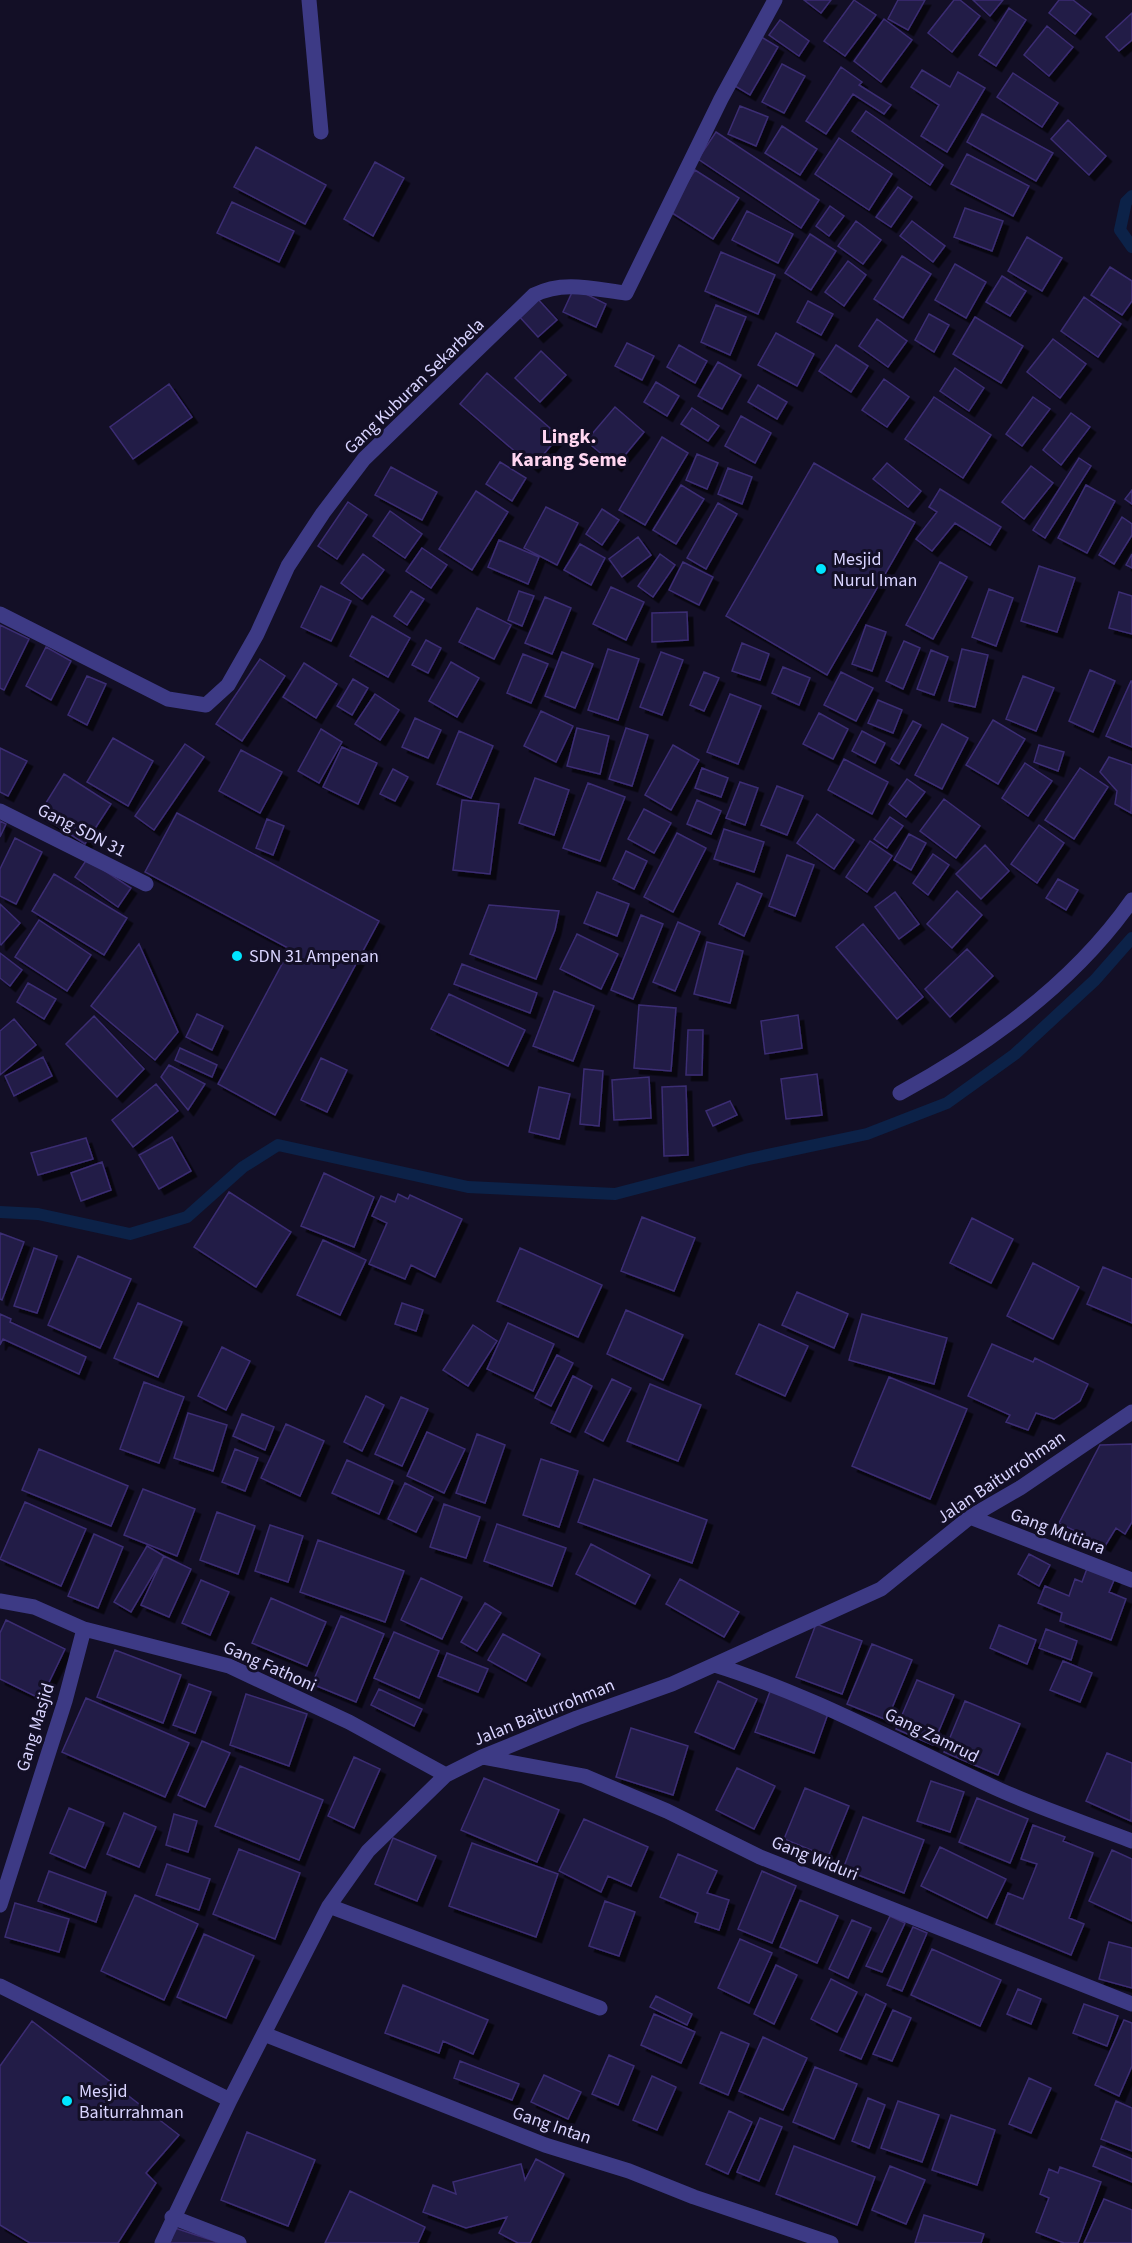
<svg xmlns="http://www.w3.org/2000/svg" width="1132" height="2243" viewBox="0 0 1132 2243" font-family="'Source Sans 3',sans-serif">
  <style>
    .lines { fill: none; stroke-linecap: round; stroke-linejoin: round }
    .stream { stroke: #0c2248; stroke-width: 12 }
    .building { fill: #241b47; stroke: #3b2d73; stroke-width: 1.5; filter: url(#shadow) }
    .minor { stroke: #3d3a85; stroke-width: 15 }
    .poi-dot { fill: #00e5ff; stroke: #130f26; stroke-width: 2 }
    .labels { text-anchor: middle; stroke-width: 6; stroke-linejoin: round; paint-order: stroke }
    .street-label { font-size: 18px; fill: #d9d4ff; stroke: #130f26 }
    .poi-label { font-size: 18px; fill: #d9d4ff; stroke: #130f26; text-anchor: start }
    .neighbourhood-label { font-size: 20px; font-weight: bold; fill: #ffd6f0; stroke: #130f26 }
  </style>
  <defs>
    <filter id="shadow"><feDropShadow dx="5.5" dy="5.5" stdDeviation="0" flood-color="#0009"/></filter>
  </defs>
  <rect width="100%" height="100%" fill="#130f26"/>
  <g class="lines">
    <path class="stream" d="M1132 196 1126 202 1120 230 1132 247
      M0 1212 38 1214 130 1234 187 1217 243 1167 278 1145 468 1187 615 1194 749 1159 867 1134 947 1103 1015 1054 1095 980 1132 938"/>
  </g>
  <path class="building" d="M804 0H831L821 13Z
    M854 0 876 15 845 56 824 41Z
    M898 0H925L908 30 888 19Z
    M954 0H960L980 16 952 52 928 33Z
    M973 0H1003L990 16Z
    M1059 0H1073L1091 14 1075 34 1049 13Z
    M1009 8 1026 20 996 66 979 55Z
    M1132 13V40L1119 51 1106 37Z
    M884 19 912 40 881 82 854 61Z
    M780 20 809 41 799 56 769 35Z
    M1047 26 1073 47 1049 76 1024 55Z
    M758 35 778 47 750 95 730 83Z
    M782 64 805 76 784 113 762 102Z
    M841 67 862 82 859 85 891 105 884 114 853 94 826 134 806 121Z
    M922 70 950 87 958 72 985 88 947 152 921 136 939 105 911 87Z
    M1013 73 1058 103 1042 127 997 97Z
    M740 106 768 117 756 146 728 134Z
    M866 111 943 165 930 185 852 131Z
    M982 114 1053 153 1036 181 967 142Z
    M1068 120 1106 156 1089 175 1051 139Z
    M782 126 817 149 800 175 765 153Z
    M716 132 819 200 801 228 698 159Z
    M839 138 892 174 869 210 815 174Z
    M256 147 326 185 305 224 234 187Z
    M967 154 1029 186 1013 216 951 184Z
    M375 162 404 178 373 236 344 219Z
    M695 170 739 198 713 239 669 211Z
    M898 187 912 197 891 227 876 217Z
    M232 202 294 231 279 262 217 233Z
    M830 206 844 216 829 236 816 226Z
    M965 208 1003 221 992 251 954 237Z
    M747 211 793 234 778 263 732 240Z
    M856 221 881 240 863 264 838 246Z
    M912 221 945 246 933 262 900 236Z
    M810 234 836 251 811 290 785 273Z
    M1027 237 1062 258 1042 291 1008 271Z
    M721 252 775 275 758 314 705 291Z
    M902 256 931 274 903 318 874 299Z
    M848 261 866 275 844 306 825 292Z
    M955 264 986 282 966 318 935 300Z
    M1110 267 1132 281V301L1122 315 1091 295Z
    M1002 276 1026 291 1010 316 986 302Z
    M574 288 606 304 596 327 563 312Z
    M536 297 557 320 538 337 517 314Z
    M1084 297 1121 324 1098 357 1061 331Z
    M808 301 833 314 821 335 797 322Z
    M716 305 746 317 730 355 701 342Z
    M929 314 949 325 934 352 915 340Z
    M975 317 1023 346 1001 383 953 354Z
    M877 319 907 341 888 367 859 346Z
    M776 333 814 354 797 386 758 365Z
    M1053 339 1086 364 1060 398 1027 372Z
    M627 343 654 356 642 380 615 366Z
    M679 345 707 361 695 383 667 367Z
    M836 345 868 366 851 392 819 371Z
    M541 351 566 375 540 402 515 378Z
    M718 362 741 375 722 409 698 396Z
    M955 368 984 388 969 411 940 391Z
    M487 373 559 436 533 467 460 404Z
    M884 379 909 397 887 427 862 410Z
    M656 382 679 396 667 416 644 402Z
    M169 384 192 417 133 459 110 427Z
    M758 385 787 402 777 419 748 402Z
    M934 397 991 435 963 478 905 439Z
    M1033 397 1050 409 1022 446 1006 434Z
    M615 407 644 432 616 466 586 441Z
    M692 408 719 426 708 441 681 424Z
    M1071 413 1090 427 1061 465 1043 450Z
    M741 416 771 433 755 463 725 446Z
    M662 437 688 453 645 525 619 510Z
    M697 454 718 463 707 489 686 480Z
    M1079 458 1091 466 1045 538 1033 530Z
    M500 462 526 478 512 501 486 484Z
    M814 463 915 522 827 675 726 616Z
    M887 463 921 491 908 507 873 479Z
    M1031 466 1053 483 1024 519 1002 502Z
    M391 467 437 492 422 520 375 495Z
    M728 468 752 477 742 504 718 494Z
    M681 485 704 499 676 544 653 530Z
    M1086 485 1115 501 1087 553 1058 538Z
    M940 489 1001 527 990 545 955 523 932 551 916 539 937 512 929 507Z
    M1132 490V504L1125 499Z
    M476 491 508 512 472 570 439 549Z
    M348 502 367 515 337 559 318 546Z
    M718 503 737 514 706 569 687 558Z
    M546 507 578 523 557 565 524 548Z
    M602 509 619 520 602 545 586 534Z
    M390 511 422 534 405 558 373 536Z
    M1122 517 1132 524V535L1114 564 1099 555Z
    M638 537 651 555 622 577 609 559Z
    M499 540 539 557 528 584 488 567Z
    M580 544 605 558 591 585 564 570Z
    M422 548 447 565 431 588 406 571Z
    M363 554 384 570 362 599 341 583Z
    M660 554 675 565 653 597 638 586Z
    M1132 554V568L1126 565Z
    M683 562 713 577 699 605 669 590Z
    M940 562 967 577 933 639 906 625Z
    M1039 566 1075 578 1057 632 1021 621Z
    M321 586 351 601 331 641 301 627Z
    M611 587 644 602 626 640 593 624Z
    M989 589 1013 598 996 646 972 637Z
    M411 591 424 599 407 625 394 616Z
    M519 591 534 596 522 626 508 620Z
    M1119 592 1132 596V634L1109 628Z
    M545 597 571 608 552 654 525 643Z
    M477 608 511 625 494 659 459 642Z
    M687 612 688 640 652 642V613Z
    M372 616 410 638 388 677 350 656Z
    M0 625 29 639 4 690 0 688Z
    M866 625 886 632 872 671 852 664Z
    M426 640 441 648 428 673 412 665Z
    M904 641 920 648 903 689 886 681Z
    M742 643 769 654 760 680 732 671Z
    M46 647 71 661 51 700 26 686Z
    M608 649 639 659 618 720 588 710Z
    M962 649 988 655 975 707 949 701Z
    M931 650 948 657 934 695 917 689Z
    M562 652 593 664 575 708 545 696Z
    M661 652 683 660 662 715 640 707Z
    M523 654 548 664 531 703 507 693Z
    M260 659 285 676 242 741 216 724Z
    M451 662 479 678 457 717 429 701Z
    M304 663 337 684 316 718 283 697Z
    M783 667 810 678 799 705 772 693Z
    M1090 670 1115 681 1093 732 1069 721Z
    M704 672 719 678 704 711 690 705Z
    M841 672 873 688 856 721 824 705Z
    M87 676 106 684 87 725 68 715Z
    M1023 676 1054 688 1036 731 1006 719Z
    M353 679 368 688 352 715 337 706Z
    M1131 681H1132V747L1106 736Z
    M375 694 399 710 380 740 355 724Z
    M730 694 761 706 738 764 707 752Z
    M878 700 902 710 893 733 868 723Z
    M541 711 573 726 556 762 524 746Z
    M819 713 848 729 833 759 803 744Z
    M415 718 441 730 428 758 402 747Z
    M993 720 1025 739 998 784 966 765Z
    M913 721 921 725 899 764 891 759Z
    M942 724 968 738 942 789 915 775Z
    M577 728 609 736 600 774 567 766Z
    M626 728 648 735 632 786 609 779Z
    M321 729 342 742 319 783 298 771Z
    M459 731 493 746 471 798 437 784Z
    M862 731 885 743 875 763 852 751Z
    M113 738 153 761 128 806 87 782Z
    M185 744 204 757 154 830 135 816Z
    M673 745 699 760 671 810 645 795Z
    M1039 745 1064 752 1058 771 1034 762Z
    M342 747 377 763 358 804 323 787Z
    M0 748 27 761 8 796 0 792Z
    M241 750 282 772 260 813 219 791Z
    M1109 757 1132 765 1131 813 1115 804 1117 791 1100 772Z
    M844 759 888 782 872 814 828 790Z
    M1025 763 1052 781 1028 816 1002 798Z
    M702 768 728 778 721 797 695 788Z
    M1080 768 1108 787 1074 839 1045 820Z
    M393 769 408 777 395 801 380 794Z
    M64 774 111 804 85 844 39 814Z
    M535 778 569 790 554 835 519 823Z
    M907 779 925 792 906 817 889 804Z
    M740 782 758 788 745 825 726 818Z
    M588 783 625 797 600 861 563 848Z
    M777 786 803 796 787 835 761 825Z
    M944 799 980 826 956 858 920 831Z
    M462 800 499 804 490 874 453 870Z
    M697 800 721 811 711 834 687 824Z
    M644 809 671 823 654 853 628 839Z
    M177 813 379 921 275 1115 218 1084 290 949 145 872Z
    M817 814 854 840 834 869 797 843Z
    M890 817 903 826 887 848 874 839Z
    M267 819 284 826 273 855 256 848Z
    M0 821 6 824 0 837Z
    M1039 825 1064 843 1037 883 1011 864Z
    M724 829 764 842 754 872 714 859Z
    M677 833 706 848 673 912 644 897Z
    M909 834 926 843 911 870 894 860Z
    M15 838 42 852 16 904 0 896V869Z
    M870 841 892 856 867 892 846 877Z
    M985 845 1009 871 981 899 956 874Z
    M626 851 647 861 634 889 613 879Z
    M933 854 949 865 928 895 913 883Z
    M787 855 814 865 795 916 769 906Z
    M87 859 131 888 118 907 75 877Z
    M54 874 127 918 104 955 32 911Z
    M1058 879 1078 890 1066 910 1046 898Z
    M737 883 762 894 744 936 719 924Z
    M957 891 982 915 952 948 927 924Z
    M597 892 629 904 617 936 584 923Z
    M895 892 919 924 899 939 875 907Z
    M0 904 20 923 1 945 0 944Z
    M489 905 559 911 555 930 536 979 470 954Z
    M641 915 663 924 633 999 611 990Z
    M39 920 91 955 67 991 15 957Z
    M678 922 700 932 675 991 653 982Z
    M863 924 923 997 897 1019 836 947Z
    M577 934 618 954 601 989 560 969Z
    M707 942 743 951 730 1003 694 994Z
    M139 944 178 1032 155 1060 91 1006Z
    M967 949 993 976 950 1017 925 989Z
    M0 953 22 970 10 986 0 978Z
    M462 964 537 993 530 1013 454 984Z
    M28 983 56 999 44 1019 17 1002Z
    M554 991 594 1006 573 1061 533 1046Z
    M449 994 525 1030 508 1066 431 1029Z
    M639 1005 676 1008 671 1071 634 1068Z
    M197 1014 223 1026 212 1050 186 1037Z
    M798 1015 802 1048 765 1054 761 1021Z
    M94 1016 144 1069 117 1097 66 1044Z
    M14 1019 36 1045 0 1075V1031Z
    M688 1030H703L702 1075H686Z
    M180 1048 217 1065 212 1077 175 1060Z
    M43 1057 52 1076 14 1096 5 1076Z
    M321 1058 347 1070 327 1112 301 1100Z
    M169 1065 205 1084 188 1110 161 1077Z
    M584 1069 603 1071 599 1126 580 1124Z
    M817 1074 822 1115 786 1119 781 1079Z
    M649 1077 651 1118 614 1120 612 1080Z
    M156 1084 178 1111 133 1147 112 1120Z
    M686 1086 688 1155 664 1156 662 1087Z
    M539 1087 570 1094 559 1139 529 1132Z
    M730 1101 737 1115 713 1126 706 1111Z
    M172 1137 191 1171 159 1189 139 1155Z
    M86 1138 93 1159 38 1175 31 1153Z
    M102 1162 111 1190 81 1201 71 1173Z
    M324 1173 374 1197 354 1247 301 1226Z
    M229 1192 291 1232 256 1287 194 1247Z
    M398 1194 408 1199 410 1195 462 1219 435 1277 411 1265 405 1279 369 1264 387 1223 372 1216 381 1196 395 1202Z
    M642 1217 695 1238 674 1291 621 1271Z
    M972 1218 1013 1239 991 1283 950 1263Z
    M0 1233 24 1242 2 1300 0 1299Z
    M323 1240 366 1260 340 1315 297 1295Z
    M34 1248 57 1256 37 1313 14 1306Z
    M520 1248 602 1285 578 1337 497 1301Z
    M78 1256 131 1279 100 1348 48 1325Z
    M1033 1263 1079 1287 1053 1339 1007 1316Z
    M1103 1267 1132 1279V1323L1087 1304Z
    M797 1292 848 1314 834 1348 782 1325Z
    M138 1303 182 1322 158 1377 114 1358Z
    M402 1303 423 1310 416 1331 395 1324Z
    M626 1310 683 1335 663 1380 607 1354Z
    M0 1314 11 1319 10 1322 86 1357 79 1374 3 1339 0 1345Z
    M862 1314 947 1338 934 1384 849 1360Z
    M508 1323 554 1344 533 1391 487 1369Z
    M759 1324 808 1346 785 1396 736 1374Z
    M473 1325 497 1341 468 1386 443 1370Z
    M992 1344 1033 1362 1035 1358 1088 1384 1080 1401 1054 1419 1036 1413 1028 1430 1006 1422 1010 1415 968 1396Z
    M222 1347 250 1361 226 1410 198 1396Z
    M557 1355 573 1363 551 1406 535 1398Z
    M573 1376 592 1386 570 1432 551 1423Z
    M889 1377 967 1409 930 1499 852 1466Z
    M612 1379 631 1388 603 1441 585 1432Z
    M144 1382 184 1397 159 1463 120 1449Z
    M650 1384 701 1405 678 1461 627 1441Z
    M366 1396 384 1405 362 1451 344 1442Z
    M401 1397 428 1409 402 1466 375 1454Z
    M188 1413 227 1425 213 1471 174 1458Z
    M242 1414 274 1427 265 1450 233 1436Z
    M286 1424 324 1441 300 1496 261 1478Z
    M427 1432 465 1449 444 1493 407 1476Z
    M477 1434 505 1445 485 1503 456 1493Z
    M1132 1444V1522L1125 1534 1116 1528 1105 1546 1059 1523 1100 1445Z
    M39 1449 128 1486 111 1526 22 1490Z
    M235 1449 258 1458 245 1491 222 1482Z
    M541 1459 578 1471 559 1527 523 1515Z
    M347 1460 393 1481 379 1514 332 1493Z
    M594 1479 707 1520 692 1563 578 1522Z
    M405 1483 433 1497 416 1532 388 1519Z
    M143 1489 195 1509 177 1556 124 1535Z
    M25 1502 86 1529 61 1586 0 1559Z
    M444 1504 480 1517 466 1558 430 1547Z
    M217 1512 255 1526 238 1574 200 1560Z
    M497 1524 566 1548 552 1586 484 1561Z
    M270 1525 303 1536 288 1582 255 1571Z
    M94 1534 123 1547 98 1608 68 1596Z
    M318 1540 404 1571 385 1622 300 1592Z
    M591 1544 650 1575 635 1604 576 1574Z
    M147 1546 164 1556 131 1612 114 1602Z
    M1029 1554 1050 1565 1039 1586 1018 1574Z
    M164 1556 191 1569 169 1617 141 1605Z
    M1088 1566 1115 1578 1109 1592 1126 1599 1111 1640 1060 1621 1062 1613 1038 1603 1045 1586 1069 1596 1075 1579 1082 1582Z
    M421 1578 462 1597 442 1639 401 1620Z
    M680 1579 739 1612 724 1637 666 1604Z
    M201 1580 229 1592 210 1635 182 1623Z
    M271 1598 326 1622 307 1666 252 1643Z
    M485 1603 501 1613 477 1651 461 1642Z
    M341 1616 384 1634 356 1702 312 1684Z
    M6 1620 65 1649 41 1699 0 1679V1633Z
    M816 1624 862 1641 842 1694 796 1677Z
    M999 1625 1036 1640 1027 1664 990 1648Z
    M1046 1629 1077 1641 1071 1660 1039 1648Z
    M394 1632 439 1651 419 1698 374 1678Z
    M503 1634 540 1654 526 1681 488 1660Z
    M872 1644 912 1660 887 1720 847 1704Z
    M115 1650 181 1675 163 1723 97 1697Z
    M447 1653 488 1669 478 1692 438 1676Z
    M1063 1661 1092 1673 1080 1702 1050 1690Z
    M917 1680 954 1695 933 1745 896 1729Z
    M718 1681 757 1699 734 1749 695 1732Z
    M189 1684 211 1692 195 1733 173 1725Z
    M772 1686 830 1708 814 1753 755 1732Z
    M379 1689 422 1709 414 1726 371 1705Z
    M246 1694 307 1714 289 1766 230 1745Z
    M86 1698 189 1743 165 1797 62 1752Z
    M965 1701 1020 1724 998 1775 944 1752Z
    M631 1728 688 1746 673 1795 616 1777Z
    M202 1741 230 1753 205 1807 178 1795Z
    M1107 1753 1132 1763 1131 1821 1086 1801Z
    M354 1757 380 1769 354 1828 328 1816Z
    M240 1766 323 1800 299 1860 215 1826Z
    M737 1768 775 1786 754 1829 716 1810Z
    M484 1778 559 1810 537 1862 461 1830Z
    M931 1781 964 1792 950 1832 917 1821Z
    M805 1788 849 1806 828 1857 784 1839Z
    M977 1798 1028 1819 1010 1863 959 1842Z
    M69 1808 104 1823 85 1868 50 1853Z
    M124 1813 156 1827 139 1867 107 1854Z
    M174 1814 197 1821 188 1852 166 1845Z
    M863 1817 924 1840 904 1893 843 1869Z
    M584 1819 648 1847 631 1886 608 1876 601 1892 559 1871Z
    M1033 1825 1065 1837 1063 1841 1093 1853 1069 1918 1084 1924 1071 1955 996 1924 1008 1893 1023 1899 1037 1864 1021 1859Z
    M393 1838 436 1856 417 1901 375 1884Z
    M472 1843 558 1874 536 1937 449 1906Z
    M940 1847 1006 1879 987 1918 921 1886Z
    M239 1849 300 1873 275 1939 213 1914Z
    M1112 1850 1132 1859V1921L1089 1901Z
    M678 1854 717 1871 707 1893 729 1900 719 1930 695 1922 698 1913 660 1897Z
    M167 1864 210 1879 199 1910 156 1895Z
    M49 1871 106 1892 96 1922 38 1901Z
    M762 1871 796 1886 772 1943 738 1929Z
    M135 1895 198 1924 164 2000 101 1971Z
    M800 1900 838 1916 817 1963 780 1947Z
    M605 1901 635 1912 619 1956 589 1946Z
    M15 1903 69 1919 59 1952 5 1937Z
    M890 1916 905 1923 882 1972 866 1966Z
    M852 1920 871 1928 848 1978 829 1969Z
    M913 1927 927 1933 902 1991 887 1985Z
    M204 1934 254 1956 226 2018 177 1997Z
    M740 1939 772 1953 749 2003 718 1988Z
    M1109 1942 1132 1948V1988L1099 1979Z
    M932 1949 1001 1980 980 2026 911 1995Z
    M776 1965 797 1975 774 2024 754 2014Z
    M831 1979 857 1992 837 2032 811 2019Z
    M403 1985 488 2020 473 2054 443 2041 439 2053 385 2033Z
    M1018 1989 1041 1999 1031 2024 1007 2014Z
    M866 1994 886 2004 861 2059 840 2050Z
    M656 1996 692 2014 687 2025 650 2007Z
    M1084 2004 1118 2016 1107 2046 1073 2033Z
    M893 2010 911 2018 892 2061 873 2054Z
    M654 2014 695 2032 681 2063 641 2045Z
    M1124 2020 1132 2023V2066L1119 2096 1095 2085Z
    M32 2021 179 2135 146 2173 156 2183 118 2243H30L0 2225V2066Z
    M721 2032 749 2044 728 2095 700 2083Z
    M763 2037 807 2058 783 2110 739 2091Z
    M609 2055 634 2066 618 2105 592 2094Z
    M460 2061 519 2084 512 2100 454 2078Z
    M815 2067 857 2084 834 2139 793 2122Z
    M544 2075 581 2092 568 2119 531 2102Z
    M652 2076 676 2087 657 2130 633 2120Z
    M1029 2078 1051 2088 1031 2133 1009 2124Z
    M868 2098 885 2105 869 2148 852 2141Z
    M898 2101 939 2115 922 2162 881 2148Z
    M1116 2101 1132 2108V2151L1101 2139Z
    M729 2111 752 2122 728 2174 706 2164Z
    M951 2115 995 2130 977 2185 932 2170Z
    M760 2118 782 2127 759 2181 737 2172Z
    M247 2132 315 2160 288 2226 221 2200Z
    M794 2146 875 2177 857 2225 776 2194Z
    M1101 2146 1132 2159V2182L1093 2166Z
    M536 2159 564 2174 530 2243H518L499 2233 507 2217 466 2228 423 2212 433 2185 456 2194 453 2182 521 2164 525 2180Z
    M890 2166 925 2180 906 2224 872 2210Z
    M1060 2167 1101 2182 1078 2243H1064L1036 2232 1049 2198 1040 2194 1049 2169 1058 2173Z
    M350 2191 425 2227 418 2243H325Z
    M1104 2199 1132 2210V2243H1084Z
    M924 2215 984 2234 981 2243H915Z
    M175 2228 220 2243H170Z"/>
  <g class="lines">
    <path class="minor" d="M309 0 321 132
      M0 614 168 699 206 705 228 685 257 634 288 566 323 513 364 459 534 295C563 280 594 289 626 293L721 99 775 0
      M0 811 146 884
      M900 1093C988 1045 1074 983 1132 900
      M970 1517 1132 1580
      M0 1601 34 1607 84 1629 229 1666 349 1722 446 1775
      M715 1665C815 1696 905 1747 1000 1790 1042 1809 1088 1824 1132 1841
      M482 1757 584 1776 667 1811 760 1857 1132 2004
      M0 1905 65 1701 84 1629
      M329 1906 600 2008
      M0 1986 230 2100
      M264 2034 545 2145 629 2171 694 2197 831 2243
      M172 2217 239 2243
      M162 2243 230 2100 329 1906 368 1851 446 1775 482 1757 577 1718 672 1684 881 1589 970 1517 1020 1488 1132 1412"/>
  </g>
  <g class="poi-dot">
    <circle cx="821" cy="569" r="6"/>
    <circle cx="237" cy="956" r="6"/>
    <circle cx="67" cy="2101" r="6"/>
  </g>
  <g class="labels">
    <g class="street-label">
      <text transform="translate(414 386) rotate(-44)" y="6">Gang Kuburan Sekarbela</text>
      <text transform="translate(82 830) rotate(27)" y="6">Gang SDN 31</text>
      <text transform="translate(1001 1477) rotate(-34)" y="6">Jalan Baiturrohman</text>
      <text transform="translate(1058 1531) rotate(21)" y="6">Gang Mutiara</text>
      <text transform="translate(270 1666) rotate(24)" y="6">Gang Fathoni</text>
      <text transform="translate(544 1712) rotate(-22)" y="6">Jalan Baiturrohman</text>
      <text transform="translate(35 1727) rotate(-73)" y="6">Gang Masjid</text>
      <text transform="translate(932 1735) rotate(26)" y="6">Gang Zamrud</text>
      <text transform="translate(815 1858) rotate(22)" y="6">Gang Widuri</text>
      <text transform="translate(552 2125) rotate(19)" y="6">Gang Intan</text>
    </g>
    <g class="poi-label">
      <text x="833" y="565">Mesjid<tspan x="833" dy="21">Nurul Iman</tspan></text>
      <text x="249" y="962">SDN 31 Ampenan</text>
      <text x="79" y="2097">Mesjid<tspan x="79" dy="21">Baiturrahman</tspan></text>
    </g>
    <g class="neighbourhood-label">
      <text x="569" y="443">Lingk.<tspan x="569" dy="23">Karang Seme</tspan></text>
    </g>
  </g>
</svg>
